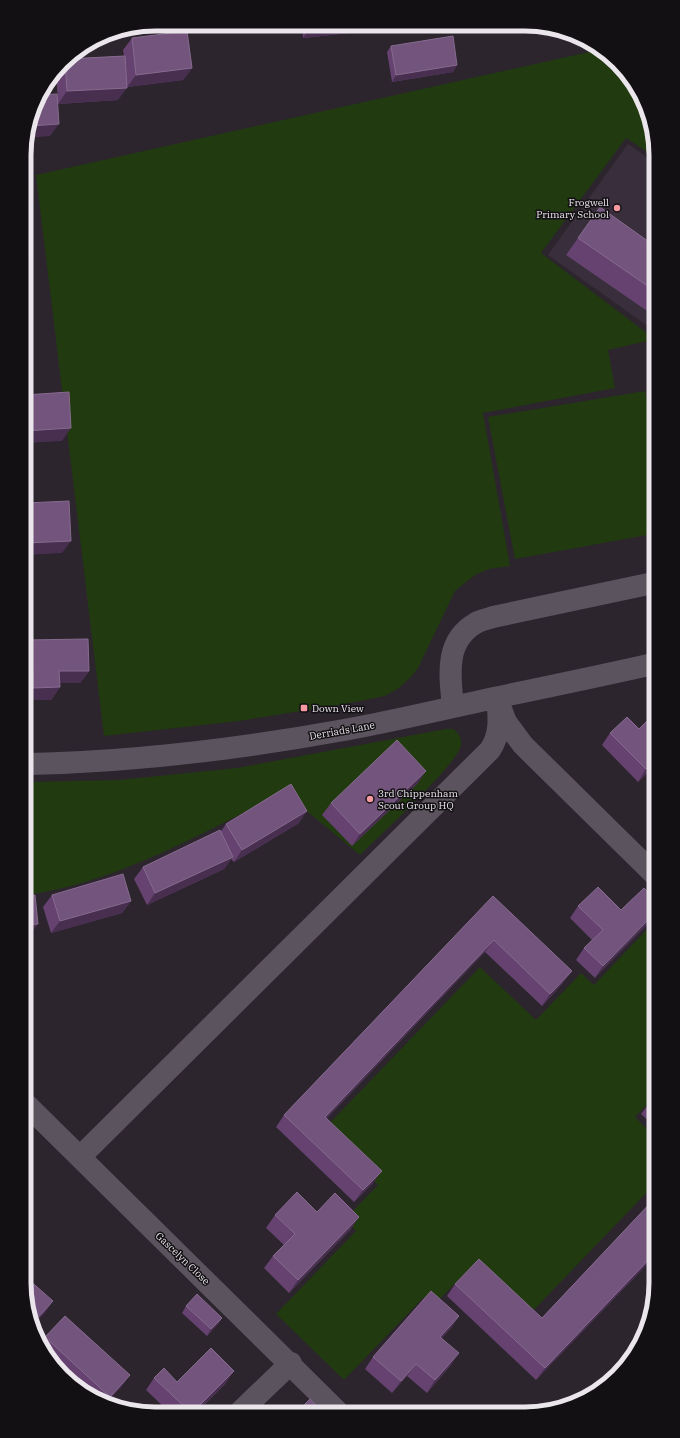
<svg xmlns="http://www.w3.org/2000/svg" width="680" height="1438" viewBox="0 0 680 1438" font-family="'IBM Plex Serif',serif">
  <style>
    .built { fill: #392e3c }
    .green { fill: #223a10 }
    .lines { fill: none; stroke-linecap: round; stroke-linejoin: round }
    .minor { stroke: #5b535d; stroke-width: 22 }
    .wall { fill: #65426f }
    .shaded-wall { fill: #482f50 }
    .building { fill: #73547d; stroke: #866b8e }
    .poi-dot { fill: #f49aa0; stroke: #121013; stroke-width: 1.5 }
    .labels { text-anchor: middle; stroke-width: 3; stroke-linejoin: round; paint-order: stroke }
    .poi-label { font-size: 10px; fill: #ebe6ec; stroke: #121013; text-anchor: start }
    .street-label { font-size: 10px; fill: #ebe6ec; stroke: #121013 }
    .rim { fill: none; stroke: #ebe6ec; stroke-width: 5 }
  </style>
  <rect width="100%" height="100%" fill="#2c252e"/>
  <path class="built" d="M628 144 652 161V329L548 255Z"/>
  <path class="green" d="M598 50 612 57 634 82 651 121 652 155 626 138 541 253 652 337V340L608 350 615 388 483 413 510 566 489 569 475 575 455 591 418 668 410 678 399 688 385 696 345 704 239 721 104 736 36 175Z
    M645 391 653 424V534L515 559 488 417Z
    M446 729H453C459 733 462 738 461 745 458 764 378 837 360 855L291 798 282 793C201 834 118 882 27 895V782L119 780 237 768Z
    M654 922 655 1096 635 1117 655 1137V1184L524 1320 470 1268 432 1307 423 1298 344 1380 276 1314 356 1231 345 1219 378 1185 322 1131 480 967 536 1020 581 973 594 985Z"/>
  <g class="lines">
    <path class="minor" d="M500 706 506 722 523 745 654 874
      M453 707C450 676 444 641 476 623 481 620 488 619 493 617L653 583
      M27 764C133 762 239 749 344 730 394 721 444 709 494 698 547 687 600 676 653 664
      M28 1106 337 1411
      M80 1157 490 750C501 734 499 716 497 698
      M241 1411 291 1363"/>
  </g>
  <path class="wall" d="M238 25H300L299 27 238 30Z
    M302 25H380L377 30 303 38Z
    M448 26H497L449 33Z
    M132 38 192 68 183 80 127 87 126 72 118 100 58 104 56 72 66 59 124 56 123 50Z
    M391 46 457 65 453 72 392 82 387 52Z
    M578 238 652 244V309L650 313 566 255Z
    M26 640 89 671 80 683H59L60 687 51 700H26Z
    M654 714V766L638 782 602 745 610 733 639 729Z
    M418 783 352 846 322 815 331 803Z
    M299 823 234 862 231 859 224 869 147 905 134 879 143 867 221 831 226 824Z
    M52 895 131 901 122 913 51 933 43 907Z
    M493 896 563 983 542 1006 485 952 327 1118 373 1183 354 1202 276 1127 284 1115Z
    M654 899 595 978 576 960 584 948 592 940 570 918 578 906 621 910Z
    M655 1097V1127L641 1114 650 1102Z
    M655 1198 656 1255 536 1380 447 1296 455 1284 542 1318Z
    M317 1212 351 1229 289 1293 264 1268 273 1256 284 1245 266 1228 275 1215Z
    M186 1306 222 1318 218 1324 207 1336 182 1313Z
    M459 1316 451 1328 442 1338 451 1365 427 1393 407 1376 392 1393 365 1369 373 1357Z
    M45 1337 130 1375 121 1387 108 1401 75 1385 56 1367 46 1356 41 1344Z
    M154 1378 177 1382 226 1383 198 1411H168L146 1390Z"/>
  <path class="shaded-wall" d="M242 25H300L299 27 238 30Z
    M322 25H380L377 30 303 38 311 26Z
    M454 26H497L449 33Z
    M457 65 453 72 392 82 396 75Z
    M192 68 183 80 127 87 136 75Z
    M127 88 118 100 58 104 67 91Z
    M59 124 50 136 27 138 30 126Z
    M71 428 62 441 25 443V431Z
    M71 541 62 553 26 555V543Z
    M26 671H33L26 680Z
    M59 671H89L80 683H51Z
    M60 687 51 700H26V697L33 688Z
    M654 762V766L638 782 646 769Z
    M426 771 418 783 352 846 360 834Z
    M307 811 299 823 234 862 242 850Z
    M233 857 224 869 147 905 155 893Z
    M131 901 122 913 51 933 60 921Z
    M654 914V918L595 978 603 966Z
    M38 924 29 936H27V925Z
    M494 940 485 952 316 1129 325 1117Z
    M572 971 563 983 542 1006 550 994Z
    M382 1171 373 1183 354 1202 363 1190Z
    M359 1217 351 1229 289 1293 298 1280Z
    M656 1252V1255L536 1380 545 1368Z
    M53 1301 45 1313 32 1326V1324L33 1323Z
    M459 1316 451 1328 432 1349 440 1337Z
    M222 1318 218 1324 207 1336 211 1329Z
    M459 1353 451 1365 427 1393 435 1380Z
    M416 1364 407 1376 392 1393 401 1381Z
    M234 1371 226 1383 198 1411H194Z
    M130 1375 121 1387 108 1401H107L110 1397Z"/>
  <path class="building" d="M311 25H322L311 26Z
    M187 31 192 68 136 75 132 38Z
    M453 36 457 65 396 75 391 46Z
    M125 56 127 88 67 91 65 61 66 59Z
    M57 94 59 124 30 126 38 97 39 95Z
    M600 207 652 244V289L578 238Z
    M69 392 71 428 25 431V395Z
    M69 501 71 541 26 543V503Z
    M88 639 89 671H59L60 687 33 688V671H26V640Z
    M654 714V762L646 769 610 733 627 717 639 729Z
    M397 740 426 771 360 834 331 803Z
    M291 784 307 811 242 850 226 824Z
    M220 830 233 857 155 893 143 867Z
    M123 874 131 901 60 921 52 895Z
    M598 887 621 910 644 888 654 899V914L603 966 584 948 603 930 578 906Z
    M35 895 38 924 27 925V896Z
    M493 896 572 971 550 994 494 940 325 1117 382 1171 363 1190 284 1115Z
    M655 1097V1107L650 1102Z
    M297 1192 317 1212 335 1193 359 1217 298 1280 273 1256 295 1234 275 1215Z
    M655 1198 656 1252 545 1368 455 1284 479 1259 542 1318Z
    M28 1279 53 1301 33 1323 29 1319V1317Z
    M431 1291 459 1316 440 1337 459 1353 435 1380 416 1364 401 1381 373 1357Z
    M197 1294 222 1318 211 1329 186 1306Z
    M65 1316 130 1375 110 1397 45 1337Z
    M211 1348 234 1371 194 1411H189L154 1378 164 1368 177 1382Z
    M310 1399 321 1411H298Z"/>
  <g class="poi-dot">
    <circle cx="617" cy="208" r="4"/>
    <rect x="300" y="704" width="8" height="8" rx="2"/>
    <circle cx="370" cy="799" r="4"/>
  </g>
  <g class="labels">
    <g class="poi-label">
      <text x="609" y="206" text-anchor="end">Frogwell<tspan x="609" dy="12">Primary School</tspan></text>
      <text x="312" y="712">Down View</text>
      <text x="378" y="797">3rd Chippenham<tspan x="378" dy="12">Scout Group HQ</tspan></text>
    </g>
    <g class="street-label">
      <text transform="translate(342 730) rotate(-10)" y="4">Derriads Lane</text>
      <text transform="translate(183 1258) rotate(44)" y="4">Gascelyn Close</text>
    </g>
  </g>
  <path d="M0 0H680V1438H0ZM155 31H525A124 124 0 0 1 649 155V1283A124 124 0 0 1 525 1407H155A124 124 0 0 1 31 1283V155A124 124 0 0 1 155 31Z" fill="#121013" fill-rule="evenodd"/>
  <path class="rim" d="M155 31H525A124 124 0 0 1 649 155V1283A124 124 0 0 1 525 1407H155A124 124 0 0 1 31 1283V155A124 124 0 0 1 155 31Z"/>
</svg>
